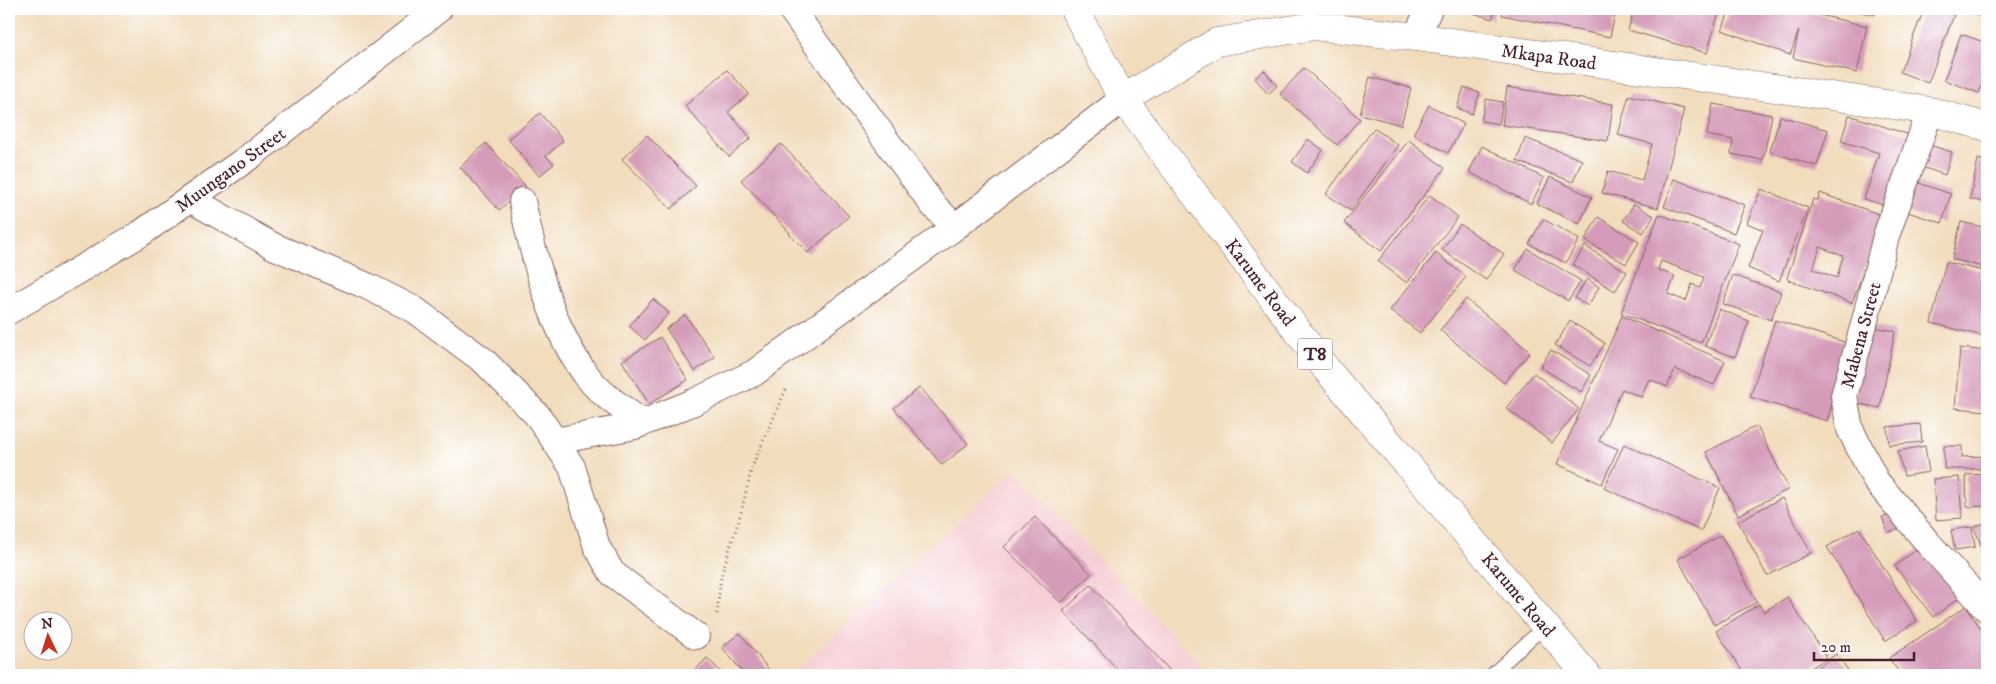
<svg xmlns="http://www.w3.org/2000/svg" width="1996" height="684" viewBox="0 0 1996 684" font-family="'IM FELL DW Pica',serif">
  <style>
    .built { fill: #f6cfd5 }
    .building { fill: #d59cba; fill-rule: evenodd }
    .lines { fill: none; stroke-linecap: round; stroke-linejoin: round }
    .service-casing { stroke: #84615e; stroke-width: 14 }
    .minor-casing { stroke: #84615e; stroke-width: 28 }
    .tertiary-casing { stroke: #84615e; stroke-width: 29 }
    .trunk-casing { stroke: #84615e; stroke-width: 29 }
    .path { stroke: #84615e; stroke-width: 3; stroke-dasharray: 1 4; stroke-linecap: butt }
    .service { stroke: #fff; stroke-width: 12 }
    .minor { stroke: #fff; stroke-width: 26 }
    .tertiary { stroke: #fff; stroke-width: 28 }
    .trunk { stroke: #fff; stroke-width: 28 }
    .labels { text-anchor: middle; stroke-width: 4; stroke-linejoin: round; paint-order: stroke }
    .shield { fill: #fff; stroke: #80626b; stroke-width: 1 }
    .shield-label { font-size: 18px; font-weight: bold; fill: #4a1f2b }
    .street-label { font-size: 19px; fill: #4a1f2b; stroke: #fff }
  </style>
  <rect width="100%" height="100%" fill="#fff"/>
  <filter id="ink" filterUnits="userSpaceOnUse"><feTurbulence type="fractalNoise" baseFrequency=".02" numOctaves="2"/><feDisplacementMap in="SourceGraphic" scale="10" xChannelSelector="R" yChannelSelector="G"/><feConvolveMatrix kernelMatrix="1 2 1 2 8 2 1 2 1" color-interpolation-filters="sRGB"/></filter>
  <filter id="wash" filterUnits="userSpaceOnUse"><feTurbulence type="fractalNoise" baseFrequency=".0096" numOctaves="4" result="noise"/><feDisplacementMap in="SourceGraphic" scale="20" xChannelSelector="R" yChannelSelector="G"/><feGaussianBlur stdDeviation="1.12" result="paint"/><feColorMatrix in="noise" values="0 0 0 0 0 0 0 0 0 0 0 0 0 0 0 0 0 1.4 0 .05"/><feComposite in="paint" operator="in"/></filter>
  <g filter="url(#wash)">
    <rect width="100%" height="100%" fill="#f1dcbc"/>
    <path class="built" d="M1015 470 1210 675H791Z"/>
    <g id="blocks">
      <path class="building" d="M1461 9H1496L1492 19Z
        M1504 9H1616L1610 37 1502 15Z
        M1634 9H1720L1707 53 1628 30Z
        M1730 9H1803L1807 10 1806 12 1867 26 1857 73 1793 58 1799 30 1790 55 1722 30Z
        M1847 9H1876L1875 15Z
        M1924 9H1936L1954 15 1928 83 1900 72Z
        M1963 9H1987V19Z
        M1961 34 1987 43V71L1979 93 1944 80Z
        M1304 68 1360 119 1337 145 1280 94Z
        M727 70 749 94 728 112 751 138 729 157 685 106Z
        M1264 70 1277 86 1268 94 1255 78Z
        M1370 77 1411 88 1401 125 1360 114Z
        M1464 87 1480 93 1472 114 1457 108Z
        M1507 87 1613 104 1608 141 1502 125Z
        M1629 95 1684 109 1658 208 1602 193 1608 171 1642 180 1652 144 1618 135Z
        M1486 99 1503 102 1499 124 1481 121Z
        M1713 104 1772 115 1763 160 1731 154 1733 140 1707 135Z
        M1429 105 1464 124 1448 153 1413 134Z
        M540 113 563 141 546 156 554 164 539 176 508 139Z
        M1849 115 1910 135 1887 206 1864 199 1879 153 1841 141Z
        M1780 116 1828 130 1817 166 1770 152Z
        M1374 128 1398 145 1351 211 1326 194Z
        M647 135 696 186 671 209 622 159Z
        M1525 138 1582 160 1573 182 1517 161Z
        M1308 139 1323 150 1307 173 1292 162Z
        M1409 140 1445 168 1381 251 1344 223Z
        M486 143 526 187 499 210 460 167Z
        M1923 143 1952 152 1945 175 1916 165Z
        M781 144 849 216 808 253 789 234 790 233 741 180Z
        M1482 146 1544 178 1531 204 1469 172Z
        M1978 159 1987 161V203L1970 199Z
        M1550 177 1592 197 1579 224 1537 204Z
        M1674 179 1745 205 1734 233 1664 207Z
        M1910 180 1951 194 1942 223 1901 210Z
        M1761 189 1808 208 1779 281 1748 268 1763 230 1747 223Z
        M1820 193 1884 216 1852 303 1788 280 1787 278 1813 199 1818 200ZM1820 247 1843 256 1837 278 1813 269Z
        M1430 195 1458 217 1407 283 1378 261Z
        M1634 204 1654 216 1643 233 1623 221Z
        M1659 214 1739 244 1701 343 1621 313ZM1661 261 1704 277 1700 288 1692 284 1686 301 1668 294 1675 276 1658 270Z
        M1598 217 1639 242 1626 264 1585 240Z
        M1543 219 1579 239 1566 263 1529 244Z
        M1961 222 1987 228V268L1952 259Z
        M1460 224 1504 254 1486 280 1442 250Z
        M1585 246 1627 272 1615 291 1573 265Z
        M1528 249 1581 281 1568 301 1515 270Z
        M1436 253 1466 277 1420 333 1390 310Z
        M1946 262 1987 272V337L1931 323Z
        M1733 275 1781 292 1771 320 1723 304Z
        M1587 279 1599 287 1588 306 1575 298Z
        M653 299 669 313 645 340 629 326Z
        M1466 299 1530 352 1504 383 1440 330Z
        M1719 309 1749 321 1735 357 1705 346Z
        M685 315 715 357 695 371 666 329Z
        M1622 316 1725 361 1714 385 1675 369 1667 387 1649 379 1641 397 1622 389 1599 441 1618 449 1602 484 1557 464Z
        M1775 320 1851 344 1827 421 1750 397Z
        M1570 321 1605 343 1590 366 1555 345Z
        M1869 326 1895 331 1880 408 1854 403Z
        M660 337 688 380 649 404 622 361Z
        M1960 348 1987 351V411L1955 408Z
        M1551 350 1591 375 1581 392 1540 367Z
        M1534 373 1579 409 1552 443 1506 408Z
        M920 387 968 444 942 465 894 408Z
        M1920 424 1922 442 1889 445 1887 427Z
        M1757 426 1789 489 1738 515 1706 452Z
        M1624 444 1720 488 1701 531 1604 488Z
        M1925 446 1929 472 1904 476 1898 451Z
        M1944 446H1962V457L1985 456V469H1944Z
        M1986 474 1987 506 1967 507 1966 475Z
        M1959 477 1962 518 1936 520 1933 479Z
        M1782 498 1811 553 1767 576 1738 521Z
        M1895 512 1902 528 1888 533 1882 517Z
        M1035 517 1091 574 1061 603 1004 547Z
        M1987 522V560L1974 527Z
        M1972 527 1975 547 1955 550 1951 530Z
        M1859 528 1917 621 1885 641 1827 547Z
        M1721 535 1757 602 1714 625 1678 559Z
        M1924 544 1963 595 1933 617 1895 566Z
        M1091 585 1174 675H1123L1063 611Z
        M1787 597 1827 658 1800 675H1745L1716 631 1759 604 1764 612Z
        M1966 606 1987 638V675H1901L1889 658Z
        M740 633 773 675H745L722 647Z
        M1836 654 1848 670 1842 675H1808Z
        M707 658 724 675H696L693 672Z"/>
    </g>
  </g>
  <g filter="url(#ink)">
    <use href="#blocks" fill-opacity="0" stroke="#84615e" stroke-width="1"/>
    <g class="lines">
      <defs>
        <path id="service" d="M1491 675 1546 625"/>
        <path id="minor" d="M791 9 933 205 955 227
          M1416 37 1429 9
          M1930 111 1886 236 1864 324 1844 396 1850 429 1876 481 1928 543 1987 609
          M190 199 273 246 367 286 415 310 484 361 538 416 572 467 597 547 612 573 696 636
          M522 201C534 258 551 329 587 376 601 395 624 409 643 423
          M9 311 140 234 249 157 439 9
          M555 441 635 426 694 402 754 373 955 227 1123 99"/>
        <path id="tertiary" d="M1123 99 1217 42 1314 26 1416 37 1887 104 1930 111 1987 127"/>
        <path id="trunk" d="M1074 9 1123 99 1327 370 1587 675"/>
      </defs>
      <use href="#service" class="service-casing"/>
      <use href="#minor" class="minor-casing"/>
      <use href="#tertiary" class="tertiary-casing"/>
      <use href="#trunk" class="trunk-casing"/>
      <path class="path" d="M717 614 721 576 741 513 752 467 787 387"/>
      <use href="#service" class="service"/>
      <use href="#minor" class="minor"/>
      <use href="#tertiary" class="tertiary"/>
      <use href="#trunk" class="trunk"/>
    </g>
  </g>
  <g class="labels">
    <rect class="shield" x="1297.5" y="338.5" width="35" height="31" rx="4"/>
    <g class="shield-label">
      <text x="1315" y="360">T8</text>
    </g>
    <g class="street-label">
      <text transform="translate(1549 56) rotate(8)" y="7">Mkapa Road</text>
      <text transform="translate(230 169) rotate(-36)" y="7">Muungano Street</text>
      <text transform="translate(1261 282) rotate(53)" y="7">Karume Road</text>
      <text transform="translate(1860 335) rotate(-75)" y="7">Mabena Street</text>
      <text transform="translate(1519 594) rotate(50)" y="7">Karume Road</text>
    </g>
  </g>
  <rect width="1996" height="684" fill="none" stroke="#fff" stroke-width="30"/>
  <g transform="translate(48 636) rotate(356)"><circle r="24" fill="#ffffff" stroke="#b7a5aa"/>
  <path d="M0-4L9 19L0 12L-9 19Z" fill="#c8321e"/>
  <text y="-8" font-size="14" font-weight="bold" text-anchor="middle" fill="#4a1f2b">N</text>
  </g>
  <path d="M1814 652v8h100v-8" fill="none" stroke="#4a1f2b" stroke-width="2.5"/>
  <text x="1821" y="652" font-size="15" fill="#4a1f2b" stroke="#ffffff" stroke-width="4" paint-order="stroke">20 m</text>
</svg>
